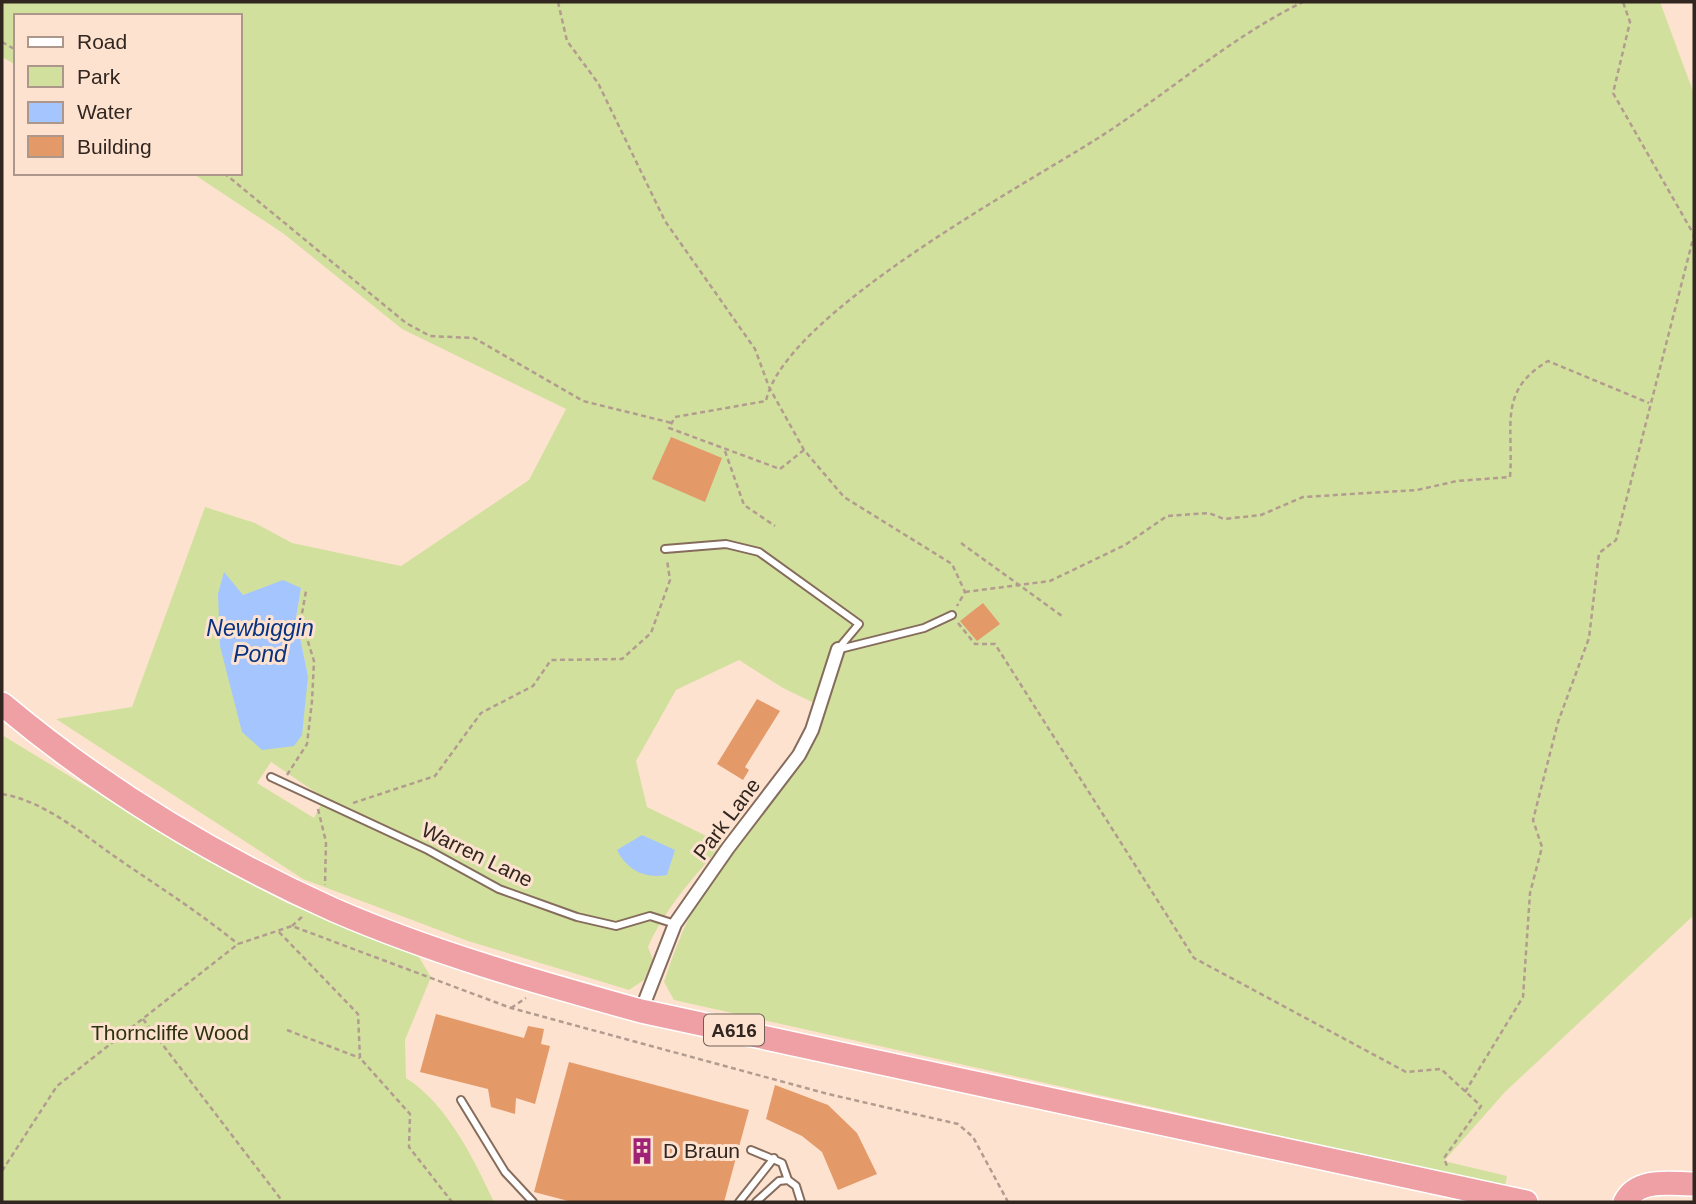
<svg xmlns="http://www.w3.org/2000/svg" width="1696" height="1204" viewBox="0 0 1696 1204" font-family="Arial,sans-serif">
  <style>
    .green { fill: #d2e09d; fill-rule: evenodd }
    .water { fill: #a4c5fe }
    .building { fill: #e39968 }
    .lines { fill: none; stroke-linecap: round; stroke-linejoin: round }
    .lane-casing { stroke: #856c5c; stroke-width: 10 }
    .street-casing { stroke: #856c5c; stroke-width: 16 }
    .highway-casing { stroke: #fff; stroke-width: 26 }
    .path { stroke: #b29c8f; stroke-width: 2.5; stroke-dasharray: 5 3.5; stroke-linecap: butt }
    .lane { stroke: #fff; stroke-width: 6 }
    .street { stroke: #fff; stroke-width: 12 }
    .highway { stroke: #efa0a4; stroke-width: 23 }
    .labels { text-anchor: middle; stroke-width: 6; stroke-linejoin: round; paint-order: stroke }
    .shield { fill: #fee2d0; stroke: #6e5e55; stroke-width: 2 }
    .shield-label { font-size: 19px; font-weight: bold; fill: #312620 }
    .street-label { font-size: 21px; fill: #312620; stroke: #fee2d0 }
    .park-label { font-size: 21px; fill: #2c320e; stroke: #fee2d0 }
    .poi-label { font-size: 21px; fill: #312620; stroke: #fee2d0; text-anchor: start }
    .water-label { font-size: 23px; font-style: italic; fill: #063281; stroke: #fee2d0 }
  </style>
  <rect width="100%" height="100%" fill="#fee2d0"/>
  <path class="green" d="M2 2H1660L1694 94V915L1505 1092 1444 1161 1507 1176 1505 1186 674 1000 664 982C675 949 688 914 707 885 745 825 808 779 822 707L783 688 739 660 676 690 636 761 647 807 723 844C695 875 664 910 648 947L653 960 644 980 629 990 468 941 303 879 56 719 132 707 205 507 255 523 292 543 401 566 529 480 566 409 402 329 284 234 192 173H240V16H16V65L2 57ZM224 573 243 596 301 588 296 618 308 676ZM271 762 324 798 314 818 257 783Z
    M2 735 229 873 287 903 417 954 431 977 405 1040 406 1078C448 1105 473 1158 494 1202H2Z"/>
  <path class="water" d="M224 572 243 595 283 580 301 588 296 618 308 676 302 735 294 746 262 750 242 732 220 646 218 594Z
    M642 835 675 850 667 875C644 879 627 870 617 850Z"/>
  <path class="building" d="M671 437 722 458 705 502 652 479Z
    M983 603 1000 624 977 641 960 621Z
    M757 699 780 711 745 767 749 770 743 780 717 764Z
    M436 1014 524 1038 528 1026 544 1029 541 1044 550 1046 535 1104 516 1098 515 1114 491 1107 488 1089 420 1072Z
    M569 1062 749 1110 724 1202H572L534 1192Z
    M775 1085 828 1105 857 1133 877 1174 838 1190 822 1152 802 1136 766 1119Z"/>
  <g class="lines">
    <defs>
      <path id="lane" d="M665 549 726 544 759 552 859 624 838 649
        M840 649 924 628 952 615
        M271 777 428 850 499 889 577 917 616 926 650 916 675 924
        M461 1100 505 1172 533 1202
        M751 1150 782 1163 788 1180
        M739 1202 774 1158
        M756 1202 779 1181 788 1180 796 1186 801 1202"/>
      <path id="street" d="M641 1011 675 924 728 848 799 755 812 730 838 649"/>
      <path id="highway" d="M2 704C101 787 216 857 334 910 433 953 537 982 641 1011L1526 1202
        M1625 1202C1638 1177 1671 1184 1694 1184"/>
    </defs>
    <use href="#lane" class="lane-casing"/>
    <use href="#street" class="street-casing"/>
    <use href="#highway" class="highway-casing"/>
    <path class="path" d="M558 2 567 41 598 83 665 221 755 349 769 387 804 450 844 497 952 564 965 592 957 606
      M2 42 16 50
      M224 173 406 323 430 336 474 338 583 401 672 423
      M804 450 780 469 669 428 675 417 766 401C784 315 1019 188 1095 140 1165 96 1229 38 1303 2
      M725 451 744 505 775 526
      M961 543 1062 616
      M965 592 1050 581 1125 545 1167 516 1209 513 1224 519 1261 515 1303 497 1417 490 1457 481 1510 477C1514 427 1497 391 1548 361L1649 403
      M958 623 975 644H995L1194 958 1406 1072 1441 1069 1481 1106 1444 1158 1447 1166
      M287 775 307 744 312 701 314 661 301 619 306 591
      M2 794C44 801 80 832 114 856 156 885 199 912 238 944
      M353 803 435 776 481 713 533 686 551 660 622 659 651 633 670 580 667 560
      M318 809 326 842 325 885
      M292 926 304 915
      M279 932 358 1014 360 1058 410 1114 409 1147 452 1202
      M511 1008 526 998
      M143 1019 283 1202
      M287 1030 360 1058
      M1465 1092 1523 997 1530 893 1542 847 1533 820 1558 722 1589 638 1599 553 1616 540 1694 235 1613 93 1630 22 1623 2
      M2 1171 57 1086 238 944 292 926 511 1008 828 1094 958 1124 973 1137 1008 1202"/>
    <use href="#lane" class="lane"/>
    <use href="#street" class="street"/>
    <use href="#highway" class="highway"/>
  </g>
  <defs>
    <symbol id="building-bare" viewBox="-9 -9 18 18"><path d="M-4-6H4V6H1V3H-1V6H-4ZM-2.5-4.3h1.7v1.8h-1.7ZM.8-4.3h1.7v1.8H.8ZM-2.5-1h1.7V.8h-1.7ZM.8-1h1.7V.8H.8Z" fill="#9f2276" stroke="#fee2d0" stroke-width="2.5" paint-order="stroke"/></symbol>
  </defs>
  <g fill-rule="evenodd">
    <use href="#building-bare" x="623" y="1132" width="38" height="38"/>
  </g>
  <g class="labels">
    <rect class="shield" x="704" y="1014.5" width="60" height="31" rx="5"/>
    <g class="shield-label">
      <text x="734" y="1037">A616</text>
    </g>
    <g class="street-label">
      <text transform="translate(727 819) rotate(-53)" y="7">Park Lane</text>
      <text transform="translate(477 855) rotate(26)" y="7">Warren Lane</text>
    </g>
    <g class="park-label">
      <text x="170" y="1040">Thorncliffe Wood</text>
    </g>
    <g class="poi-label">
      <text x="663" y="1158">D Braun</text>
    </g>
    <g class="water-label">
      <text x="260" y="636">Newbiggin<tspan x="260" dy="26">Pond</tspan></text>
    </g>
  </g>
  <rect width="1696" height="1204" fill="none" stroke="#312620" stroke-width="7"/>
  <rect x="14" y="14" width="228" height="161" fill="#fee2d0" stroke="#ac978a" stroke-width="2"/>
  <rect x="28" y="37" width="35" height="10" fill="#ffffff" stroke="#ac978a" stroke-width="2"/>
  <text x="77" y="49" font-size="21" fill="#312620">Road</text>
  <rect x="28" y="66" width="35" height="21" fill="#d2e09d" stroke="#ac978a" stroke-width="2"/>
  <text x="77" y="84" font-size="21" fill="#312620">Park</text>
  <rect x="28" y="102" width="35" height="21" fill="#a4c5fe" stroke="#ac978a" stroke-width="2"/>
  <text x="77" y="119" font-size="21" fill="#312620">Water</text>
  <rect x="28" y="136" width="35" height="21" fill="#e39968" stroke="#ac978a" stroke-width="2"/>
  <text x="77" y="154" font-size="21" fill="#312620">Building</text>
</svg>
